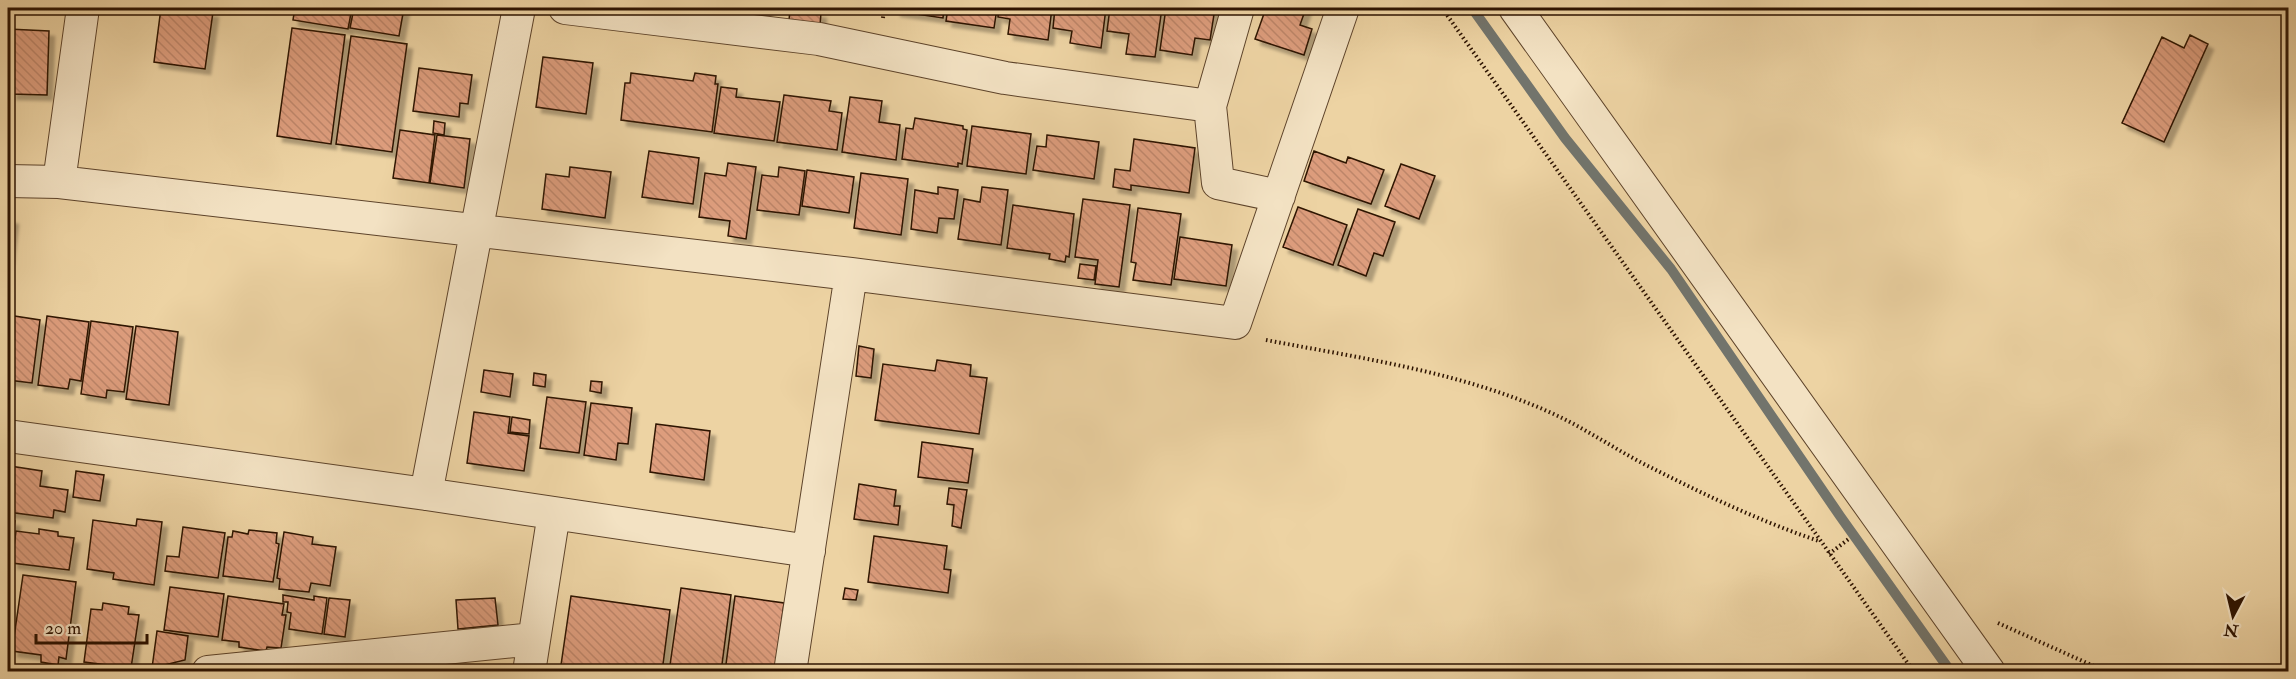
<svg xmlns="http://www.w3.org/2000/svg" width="2296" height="679" viewBox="0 0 2296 679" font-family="'IM FELL Double Pica',serif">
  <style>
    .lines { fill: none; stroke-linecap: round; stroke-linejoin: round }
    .stream { stroke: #72746c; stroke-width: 10 }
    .building { fill: url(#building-back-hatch); stroke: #2d1301; stroke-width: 1.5; filter: url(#shadow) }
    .street-casing { stroke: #5d432a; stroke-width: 34 }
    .path { stroke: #2d1301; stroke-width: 4; stroke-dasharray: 1.5 3; stroke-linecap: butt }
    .street { stroke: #f3e2c3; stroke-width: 32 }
  </style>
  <defs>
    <pattern id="building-back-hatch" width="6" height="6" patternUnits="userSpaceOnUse" patternTransform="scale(1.5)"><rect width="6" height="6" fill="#dd9d7d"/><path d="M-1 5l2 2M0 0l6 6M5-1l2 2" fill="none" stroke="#be866a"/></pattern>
    <filter id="shadow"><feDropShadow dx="5.5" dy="5.5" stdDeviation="1.5" flood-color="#0004"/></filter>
  </defs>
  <rect width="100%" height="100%" fill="#edd3a3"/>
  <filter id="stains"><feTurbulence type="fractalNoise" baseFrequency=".00333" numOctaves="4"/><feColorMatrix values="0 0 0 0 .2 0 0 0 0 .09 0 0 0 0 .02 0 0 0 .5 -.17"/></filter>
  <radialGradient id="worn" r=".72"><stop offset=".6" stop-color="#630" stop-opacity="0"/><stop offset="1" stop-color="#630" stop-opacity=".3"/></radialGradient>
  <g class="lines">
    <path class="stream" d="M1472 8 1565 138 1671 269 1840 516 1951 672"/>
  </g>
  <path class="building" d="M161 8H180L213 12 205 69 154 62Z
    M295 8H352L348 29 293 20Z
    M354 8H404L399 36 350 28Z
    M718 8H766L765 14Z
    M790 8 821 13 820 25 789 21Z
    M896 8H944L943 18 895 11Z
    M948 8H997L994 28 946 21Z
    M999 8H1052L1048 40 1008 34 1010 19 998 17Z
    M1055 8H1106L1101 48 1070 43 1072 31 1053 28Z
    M1110 8H1162L1155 57 1126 54 1129 34 1107 31Z
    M1166 8H1215L1210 40 1195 38 1192 55 1160 50Z
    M1266 8H1306L1300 25 1312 29 1304 55 1255 39Z
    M292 28 345 35 331 144 277 136Z
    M8 29 49 31 47 95 11 94 12 86H8Z
    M2190 35 2208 44 2164 142 2122 123 2162 37 2184 48Z
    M351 36 407 44 392 152 336 144Z
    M543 57 593 63 586 114 536 107Z
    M419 68 472 75 468 104 460 103 459 117 413 111Z
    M631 73 693 81 695 73 716 76 715 84H718L712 132 621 120 625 83H630Z
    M721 87 737 89 736 97 780 102 774 141 714 133Z
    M784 95 831 101 829 111 842 113 837 150 777 142Z
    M850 97 882 101 879 122 900 125 896 160 842 152Z
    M915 118 963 126V129L967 130 962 164 958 163V167L902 159 906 128 913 129Z
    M434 121 445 123 444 135 433 133Z
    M972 126 1031 134 1026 174 967 166Z
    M400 130 435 135 429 183 393 178Z
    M437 135 470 139 464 188 430 183Z
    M1047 135 1099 142 1094 179 1033 170 1037 146 1046 147Z
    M1134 139 1195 148 1189 193 1131 185V190L1113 187 1115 169 1130 171Z
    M649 151 699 158 693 204 642 197Z
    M1314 151 1346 163 1348 157 1384 170 1371 204 1304 181Z
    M728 163 756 167 746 239 728 236 730 221 699 217 705 173 726 176Z
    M1401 164 1435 176 1419 219 1385 206Z
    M570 167 611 172 605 218 542 209 546 174 569 177Z
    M779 167 805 171 799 215 757 210 762 175 778 177Z
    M807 170 854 177 849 213 802 206Z
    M861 173 908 179 901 235 854 228Z
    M938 187 958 190 954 219 939 218 937 233 911 229 915 190 938 194Z
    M982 187 1008 190 1001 245 958 239 964 199 980 202Z
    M1083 199 1130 205 1119 287 1095 284 1098 260 1075 257Z
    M1013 205 1074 214 1069 257 1066 256 1065 262 1049 259 1050 254 1007 248Z
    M1298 207 1347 225 1333 265 1283 247Z
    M1138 208 1181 214 1171 285 1133 280 1136 263 1131 262Z
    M1358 209 1395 222 1383 256 1374 253 1366 276 1338 265Z
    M8 218 13 219 8 260Z
    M1180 237 1232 245 1226 286 1174 279Z
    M1080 264 1096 266 1094 280 1078 278Z
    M8 315 40 320 32 383 8 380Z
    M47 316 89 322 81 381 70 379 68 389 38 385Z
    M91 321 133 327 124 392 107 390 106 398 81 394Z
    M136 326 178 332 169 405 126 399Z
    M859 346 874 349 871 378 856 376Z
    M937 360 971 365 970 376 987 378 979 434 875 420 883 364 935 371Z
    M484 370 513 374 510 397 481 392Z
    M534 373 546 375 545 387 533 385Z
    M591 381 602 382 601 393 590 391Z
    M547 397 586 402 579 453 540 448Z
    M591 403 632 408 628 444 618 443 616 460 584 455Z
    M474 412 510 417 508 433 529 436 524 471 467 463Z
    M512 417 530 420 529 434 510 432Z
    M656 424 710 431 704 480 650 472Z
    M922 442 973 449 968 483 918 477Z
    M10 466 42 471 40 486 68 490 65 512 54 510 53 518 8 512V482Z
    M76 471 104 475 100 501 73 497Z
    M859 484 896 490 894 506H900L898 525 854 519Z
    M949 488 967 490 961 528 952 526 954 505 947 504Z
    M137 519 162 522 154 585 113 579 114 573 87 569 93 520 136 526Z
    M8 520 15 521 10 558H8Z
    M183 527 225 533 218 578 165 571 167 556 179 557Z
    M39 529 58 532V536L74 538 69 570 12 563 16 531 39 534Z
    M249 530 277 533 276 543 279 544 273 582 223 576 228 537H232L233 531 248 534Z
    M284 532 313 537 312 544 336 547 330 586 311 583 309 592 279 589 280 579 277 578Z
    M874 536 947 546 944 569 951 570 948 593 868 582Z
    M23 575 76 582 66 659 59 657 58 665 41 662V655L12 651Z
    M170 587 224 594 218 637 164 630Z
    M681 588 731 595 721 672H669Z
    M845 588 858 590 856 600 843 599Z
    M283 595 314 600V596L327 598 322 634 289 629 291 613 287 612 288 602H283Z
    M228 596 284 604 282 615H286L281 648 267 647 266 651 239 647V642L222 640Z
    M571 596 670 610 662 672H611L561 665Z
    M735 596 784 603 775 672H725Z
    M329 598 350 600 345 637 324 634Z
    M495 598 498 625 458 629 456 600Z
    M103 603 129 607 128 614 139 615 131 668 84 662 91 609 102 610Z
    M157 631 188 636 185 660 152 668Z"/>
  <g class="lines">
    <defs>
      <path id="street" d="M565 8 819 39 1005 78 1210 106
        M1238 8 1210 106 1218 183 1279 196
        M1515 8 1989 672
        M8 181 59 182 851 274 1235 323 1343 8
        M59 182 83 8
        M8 436 426 494 809 551
        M426 494 519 8
        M208 672 534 639
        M529 672 554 513
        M790 672 851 274"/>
    </defs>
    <use href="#street" class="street-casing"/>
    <path class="path" d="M1442 8 1914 672
      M883 18 884 8
      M1266 340C1365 359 1468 373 1560 417 1591 432 1621 453 1652 468 1705 495 1762 522 1819 541
      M1829 554 1850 538
      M1998 623 2107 672"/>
    <use href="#street" class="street"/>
  </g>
  <rect width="2296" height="679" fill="none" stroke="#edd3a3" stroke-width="30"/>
  <rect x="9" y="9" width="2278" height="661" fill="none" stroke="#2d1301" stroke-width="3"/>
  <rect x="15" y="15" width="2266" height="649" fill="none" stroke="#2d1301" stroke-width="1.5"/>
  <g transform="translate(2233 616) rotate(187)" stroke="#f3e2c3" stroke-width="4.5" paint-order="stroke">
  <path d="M0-4.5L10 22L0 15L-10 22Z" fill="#2d1301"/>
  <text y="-9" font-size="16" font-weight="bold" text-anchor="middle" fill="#2d1301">N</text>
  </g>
  <path d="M36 634v9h111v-9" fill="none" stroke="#2d1301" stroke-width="3"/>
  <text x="45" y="634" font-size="18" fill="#2d1301" stroke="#f3e2c3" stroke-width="4.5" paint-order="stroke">20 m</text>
  <rect width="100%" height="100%" filter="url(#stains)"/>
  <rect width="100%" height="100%" fill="url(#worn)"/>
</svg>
